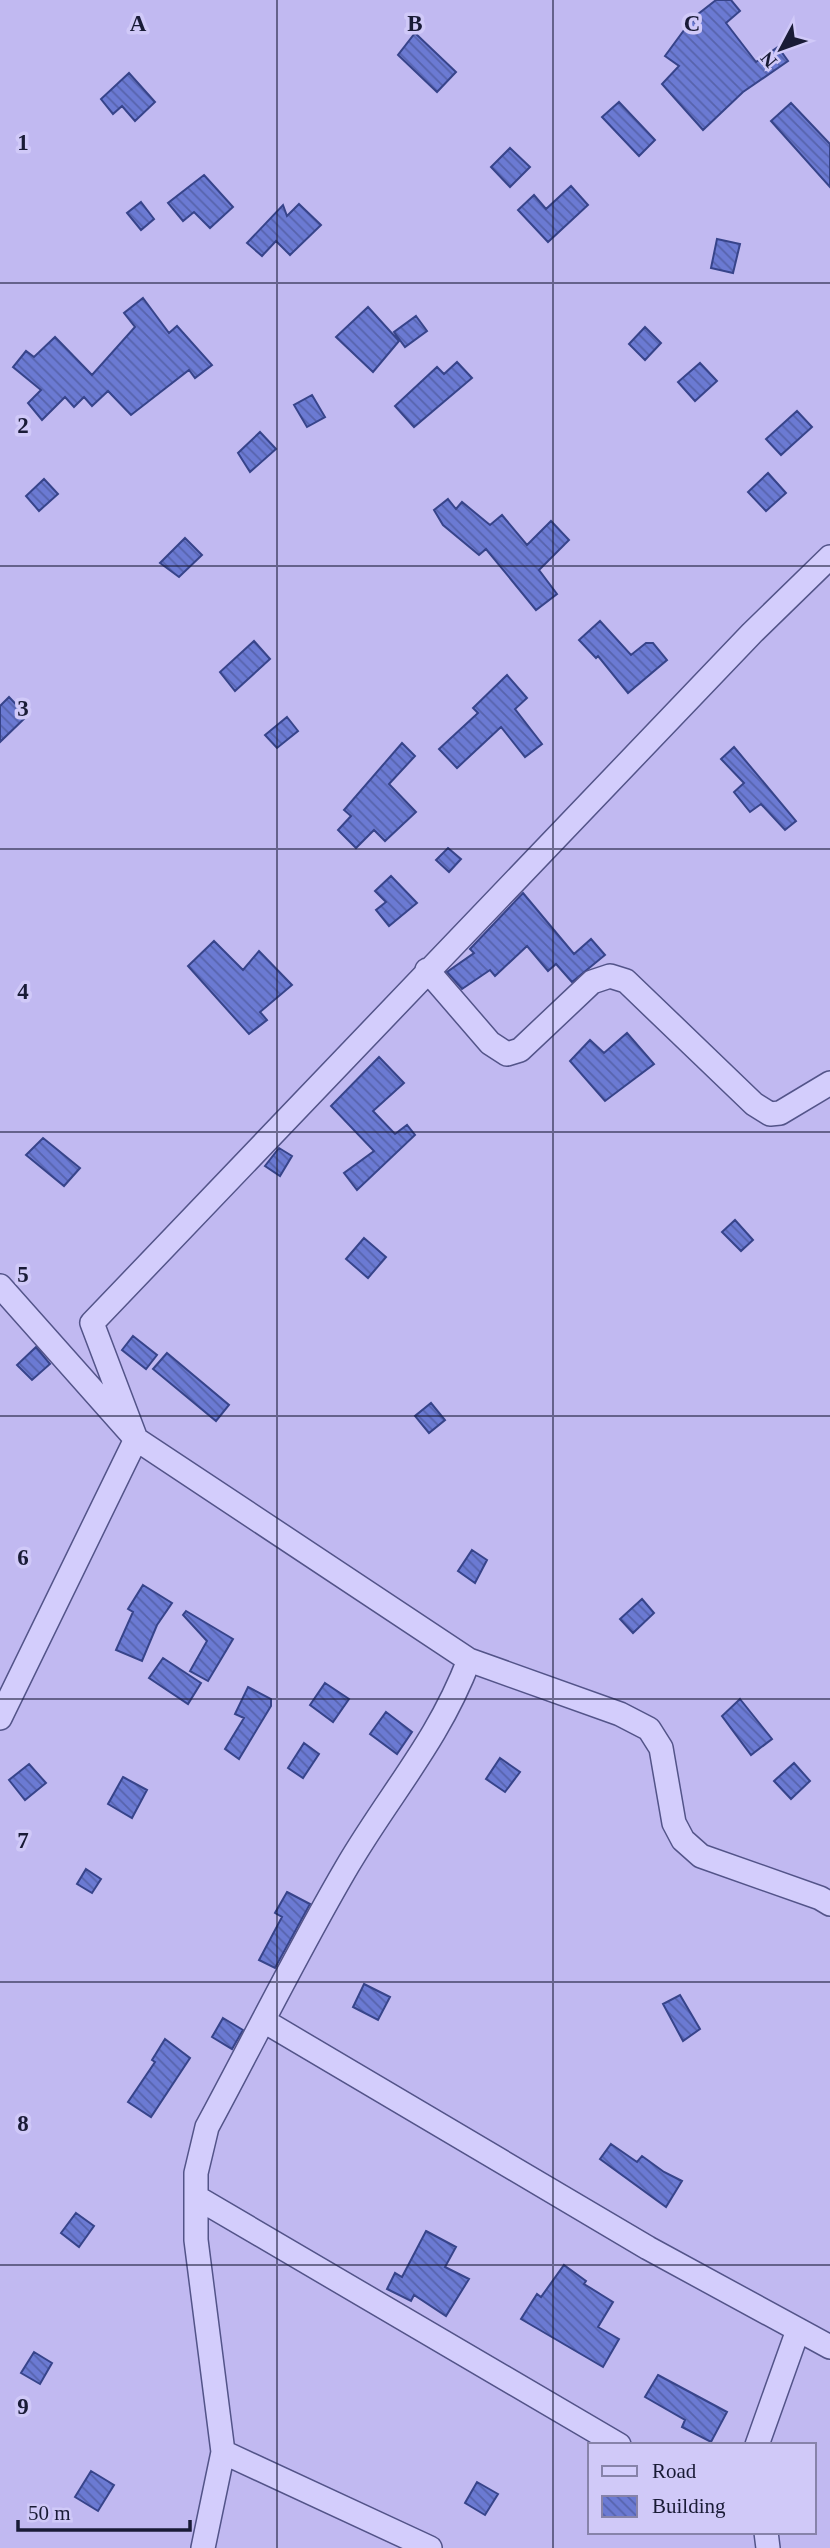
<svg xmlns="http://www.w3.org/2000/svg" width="830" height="2548" viewBox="0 0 830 2548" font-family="'Times New Roman',serif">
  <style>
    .building { fill: url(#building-back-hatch); stroke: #37448a; stroke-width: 2 }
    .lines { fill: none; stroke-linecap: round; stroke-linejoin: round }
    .street-casing { stroke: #535489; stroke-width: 26 }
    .street { stroke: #d3cdfc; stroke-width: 23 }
    .grid { fill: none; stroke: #191b36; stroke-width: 2; stroke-opacity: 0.55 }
    .grid-label { font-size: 23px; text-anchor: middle; font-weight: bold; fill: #191b36; stroke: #d0c9f8; stroke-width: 7; stroke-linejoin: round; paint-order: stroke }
  </style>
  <defs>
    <pattern id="building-back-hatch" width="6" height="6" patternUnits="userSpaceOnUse" patternTransform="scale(1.75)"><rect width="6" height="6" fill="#6b7ad3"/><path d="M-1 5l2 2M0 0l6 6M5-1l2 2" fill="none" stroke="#5763ac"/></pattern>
  </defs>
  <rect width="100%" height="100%" fill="#c1b9f1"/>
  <path class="building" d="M716 0H731L740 11 726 23 756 62 778 47 788 61 743 92 703 130 662 84 679 66 665 56 693 18Z
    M415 33 456 72 437 92 398 55Z
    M129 73 155 102 135 121 122 106 113 114 101 99Z
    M619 102 655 140 639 156 602 117Z
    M791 103 830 144V187L771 121Z
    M510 148 530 167 510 187 491 167Z
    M204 175 233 207 210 228 194 212 183 221 168 203Z
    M571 186 588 205 548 242 518 210 534 195 546 209Z
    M141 202 154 219 141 230 127 213Z
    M299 204 321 225 290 255 276 241 262 256 247 243 283 205 287 216Z
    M717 239 740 244 733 273 711 268Z
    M143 298 169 333 177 326 212 365 195 378 189 370 131 415 108 391 92 406 84 397 74 407 65 397 42 420 28 403 41 390 13 367 26 351 34 357 55 337 92 375 135 327 124 313Z
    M368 307 399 341 373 372 336 337Z
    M416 316 427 331 405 347 394 332Z
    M645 327 661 343 645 360 629 344Z
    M457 362 472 378 414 427 395 406 437 367 444 374Z
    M700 363 717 381 695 401 678 382Z
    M312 395 325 417 307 427 294 405Z
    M797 411 812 427 781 455 766 439Z
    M260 432 276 449 250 472 238 453Z
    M768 473 786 493 766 511 748 492Z
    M44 479 58 494 39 511 26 496Z
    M448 499 456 509 462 502 490 525 502 515 527 545 551 521 569 540 539 570 557 594 536 610 486 549 479 555 443 525 434 510Z
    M185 538 202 555 179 577 160 563Z
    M600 621 631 655 646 643H653L667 660 628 693 598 656 596 658 579 640Z
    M254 641 270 659 235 691 220 672Z
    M507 675 527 698 515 709 542 744 525 757 501 727 457 768 439 749 478 713 473 708Z
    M9 697 27 716 0 742V706Z
    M287 717 298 731 277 748 265 735Z
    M402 743 415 756 389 784 416 812 385 841 374 830 356 848 338 830 351 816 344 810Z
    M734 747 796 821 785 830 761 804 750 812 734 792 744 783 721 759Z
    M448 848 461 859 449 872 436 860Z
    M391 876 417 903 389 926 376 910 386 902 375 891Z
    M523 893 574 954 591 939 605 955 572 982 556 964 548 971 527 946 495 976 490 970 462 989 447 972 474 953 470 949Z
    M214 941 243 970 259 951 292 985 260 1012 267 1020 249 1034 188 966Z
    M627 1033 654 1064 605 1101 570 1061 590 1040 604 1053Z
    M379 1057 404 1083 373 1111 395 1134 407 1125 415 1135 357 1190 344 1173 374 1151 331 1106Z
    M43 1138 80 1168 64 1186 26 1155Z
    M279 1148 292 1156 280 1176 265 1166Z
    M735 1220 753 1240 741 1251 722 1232Z
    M364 1238 386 1257 368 1278 346 1259Z
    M133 1336 157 1355 146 1369 122 1350Z
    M36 1347 50 1364 32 1380 17 1365Z
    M167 1353 229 1405 216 1421 153 1369Z
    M431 1403 445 1420 429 1433 415 1416Z
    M472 1550 487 1560 475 1583 458 1571Z
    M143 1585 172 1603 157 1625 142 1661 116 1650 133 1612 128 1609Z
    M642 1599 654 1613 633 1633 620 1619Z
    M186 1611 233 1639 208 1681 190 1671 207 1641 183 1615Z
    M163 1658 201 1683 188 1704 149 1678Z
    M325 1683 349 1699 333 1722 310 1705Z
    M248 1687 271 1699V1706L239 1759 225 1749 244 1718 235 1714Z
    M740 1699 772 1739 751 1755 722 1716Z
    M386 1712 412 1732 397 1754 370 1734Z
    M304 1743 319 1754 303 1778 288 1768Z
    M500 1758 520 1772 505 1792 486 1779Z
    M794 1763 810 1781 791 1799 774 1781Z
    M29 1764 46 1783 25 1800 9 1780Z
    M123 1777 147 1790 132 1818 108 1804Z
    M86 1869 101 1879 92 1893 77 1884Z
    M287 1892 310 1904 275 1968 259 1960 282 1917 275 1913Z
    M364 1984 390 1997 378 2020 353 2007Z
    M680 1995 700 2029 683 2041 663 2004Z
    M223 2018 243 2030 232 2049 212 2037Z
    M165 2039 190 2058 151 2117 128 2102 155 2062 152 2060Z
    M611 2144 637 2162 642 2156 664 2172 682 2181 666 2207 600 2159Z
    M76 2213 94 2226 79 2247 61 2233Z
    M426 2231 456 2247 445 2267 469 2279 446 2316 414 2295 411 2301 387 2289 395 2273 402 2277Z
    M564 2265 586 2281 584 2284 613 2302 598 2327 619 2339 603 2367 521 2319 537 2294 541 2297Z
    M34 2352 52 2363 40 2384 21 2373Z
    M658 2375 727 2412 711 2442 682 2427 685 2420 645 2397Z
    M91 2471 114 2485 98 2511 75 2497Z
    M477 2482 498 2494 485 2515 465 2503Z"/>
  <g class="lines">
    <defs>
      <path id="street" d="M427 970 490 1043 507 1054 520 1050 592 982 610 976 626 981 754 1104 770 1114 780 1113 830 1083
        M0 1286 136 1439 469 1660C438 1741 391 1792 348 1865 298 1950 254 2040 207 2127L196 2173V2240L223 2452 203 2548
        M469 1660 620 1714 649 1729 661 1748 674 1823 683 1840 701 1856 820 1898 830 1904
        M0 1718 136 1439 92 1323 752 633 830 557
        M264 2021 648 2248 830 2347
        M196 2197 619 2445
        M757 2445 798 2330
        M223 2452 430 2548
        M766 2532 768 2548"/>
    </defs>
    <use href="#street" class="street-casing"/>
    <use href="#street" class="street"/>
  </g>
  <path class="grid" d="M277 0V2548M553 0V2548M0 283H830M0 566H830M0 849H830M0 1132H830M0 1416H830M0 1699H830M0 1982H830M0 2265H830"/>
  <g class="grid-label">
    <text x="138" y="31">A</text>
    <text x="415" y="31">B</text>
    <text x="692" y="31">C</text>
    <text x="23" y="150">1</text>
    <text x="23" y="433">2</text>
    <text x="23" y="716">3</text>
    <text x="23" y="999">4</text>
    <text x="23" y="1282">5</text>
    <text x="23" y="1565">6</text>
    <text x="23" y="1848">7</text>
    <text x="23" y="2131">8</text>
    <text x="23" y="2414">9</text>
  </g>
  <rect x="588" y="2443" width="228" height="91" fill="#d0c9f8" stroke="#8783aa" stroke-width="2"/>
  <rect x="602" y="2466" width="35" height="10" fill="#d3cdfc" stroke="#8783aa" stroke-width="2"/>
  <text x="652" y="2478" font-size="21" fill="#191b36">Road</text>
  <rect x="602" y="2496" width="35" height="21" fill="url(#building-back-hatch)" stroke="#8783aa" stroke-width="2"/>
  <text x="652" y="2513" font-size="21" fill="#191b36">Building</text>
  <g transform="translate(781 49) rotate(229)" stroke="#d0c9f8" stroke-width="5" paint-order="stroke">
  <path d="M0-5L12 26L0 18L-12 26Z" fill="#191b36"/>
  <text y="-10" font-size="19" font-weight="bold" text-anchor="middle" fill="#191b36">N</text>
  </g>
  <path d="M18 2520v10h172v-10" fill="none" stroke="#191b36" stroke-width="3.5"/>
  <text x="28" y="2520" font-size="21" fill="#191b36" stroke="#d0c9f8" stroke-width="5" paint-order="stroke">50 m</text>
</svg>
